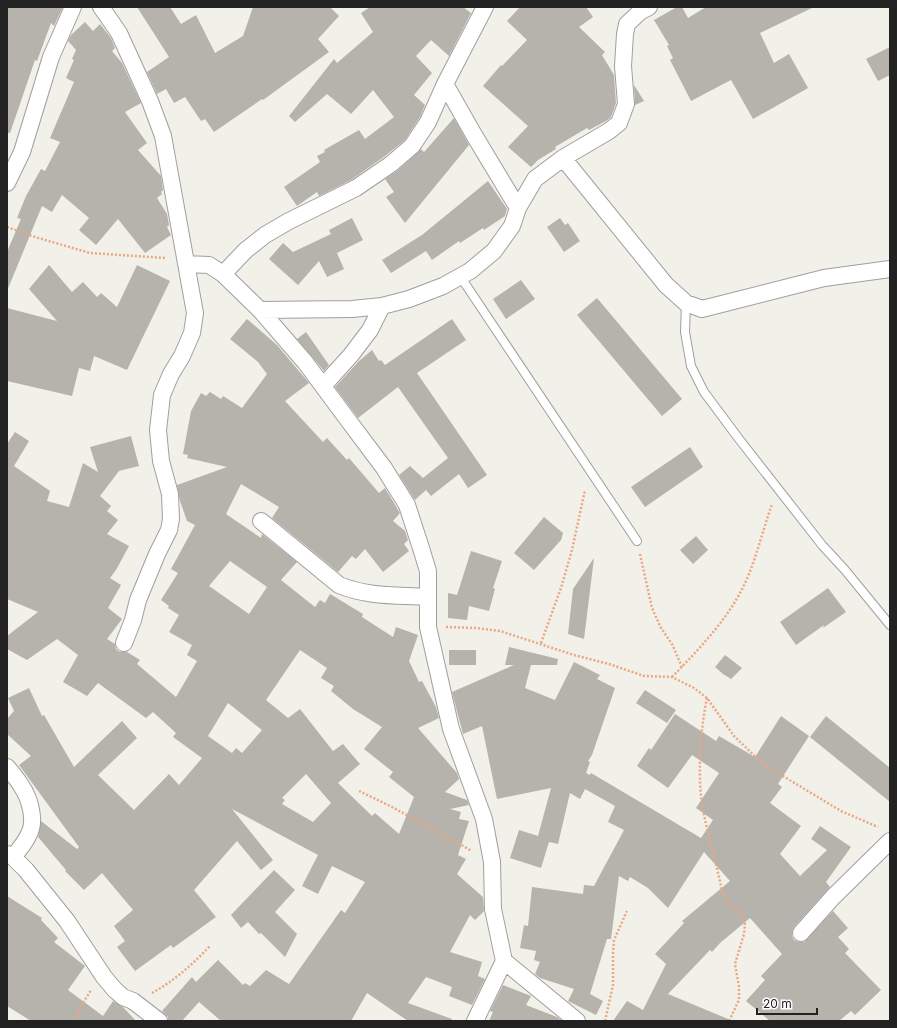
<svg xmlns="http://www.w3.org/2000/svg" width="897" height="1028" viewBox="0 0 897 1028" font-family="Inter,sans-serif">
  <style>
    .building { fill: #b6b3ac; fill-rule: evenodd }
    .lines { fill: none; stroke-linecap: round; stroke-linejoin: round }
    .lane-casing { stroke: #9f9f9f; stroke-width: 10 }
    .street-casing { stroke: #9f9f9f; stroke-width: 18 }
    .path { stroke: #eba780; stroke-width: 2.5; stroke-dasharray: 2 2; stroke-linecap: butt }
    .lane { stroke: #fff; stroke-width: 8 }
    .street { stroke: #fff; stroke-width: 16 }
  </style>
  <rect width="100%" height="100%" fill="#f1f0e9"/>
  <path class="building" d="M7 7H63L54 26 51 23 37 61 35 60 10 133H7Z
    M137 7H170L181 24 196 15 215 53 243 36 253 7H330L339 16 318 39 329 52 263 100 262 99 214 132 205 119 201 121 185 97 174 103 166 89 157 94 147 72 169 57Z
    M370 7H463L471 13 449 56 431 40 416 56 432 73 414 95 425 105 420 117 405 140 385 156 351 180 319 196 317 192 297 206 284 187 320 162 317 156 325 152 324 150 359 130 365 139 394 117 373 90 351 114 327 94 295 122 289 116 334 59 337 63 373 32 361 13Z
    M520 7H586L593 17 579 27 605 52 602 55 614 75 616 103 611 117 606 121 589 130 587 128 555 147 556 149 538 160 531 167 508 147 528 126 483 86 501 65 502 66 527 40 507 21Z
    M677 7H682L688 18 706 7H814L760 33 774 63 789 54 808 88 753 119 731 80 691 101 670 60 673 58 667 46 669 45 654 20Z
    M85 22 93 31 100 24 111 38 115 48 112 51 122 63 141 103 125 112 147 143 138 150 161 176 163 190 161 192 162 194 157 198 167 214 169 225 167 227 171 235 145 253 118 219 96 245 79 230 89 218 62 195 52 212 42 206 7 291V252L21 219 17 218 26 196 41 169 45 171 60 142 50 138 74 82 66 78 74 60 72 59 76 50 68 41 71 35Z
    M890 47V75L878 81 866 59Z
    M634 85 644 101 635 105V103Z
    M454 118 469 145 405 223 386 197 394 192 385 179 397 171 421 149 424 152Z
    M488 181 507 209 505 216 484 230 483 228 460 243 459 241 432 260 426 251 391 273 382 260 422 235Z
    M352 218 363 240 337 253 344 269 327 277 319 261 298 285 269 259 283 243 293 252 331 234 329 230Z
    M560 218 565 225 568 223 580 241 564 252 547 227Z
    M49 265 72 292 83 282 97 297 101 293 117 307 137 265 170 281 127 370 94 356 90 371 79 368 72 396 7 381V308L57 321 29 289Z
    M521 280 535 299 506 319 493 299Z
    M597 298 682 399 662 416 577 315Z
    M247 319 277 345 309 383 285 401 323 442 327 438 347 460 349 458 379 493 385 488 400 513 393 521 405 531 408 540 404 544 409 551 383 572 365 549 356 559 352 556 338 572 272 518 279 507 241 484 226 514 261 538 262 534 297 562 281 580 315 607 320 600 325 603 330 594 363 614 362 617 393 637 396 627 418 635 409 661 419 682 422 681 436 707 439 718 418 728 457 773 459 779 445 792 467 800 469 805 450 809 461 812 459 819 469 821 458 855 466 859 457 874 483 897 484 911 475 920 470 915 450 952 482 962 478 976 485 979 472 1005 449 996 452 987 426 977 408 1003 452 1019 451 1021H408L367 993 351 1021H221L199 1002 182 1021H168V1017L162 1011 192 977 196 982 218 960 243 985 245 983 250 986 266 970 289 984 341 910 345 913 365 882 332 866 318 894 302 886 318 855 232 809 273 860 261 870 237 841 194 890 216 917 173 948 171 945 135 971 117 947 125 941 114 926 133 910 102 873 84 890 65 871 66 870 38 837 41 821 77 849 79 847 19 765 31 756 7 734V719L14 711 8 698 29 688 42 716 44 715 74 767 122 721 137 738 98 775 134 810 169 774 179 785 202 758 173 737 176 733 153 712 146 718 98 683 87 696 63 682 78 655 57 639 27 660 7 649V636L38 612 7 599V444L15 432 29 441 14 466 50 491 47 501 69 507 83 463 98 472 90 447 131 436 139 466 119 471 100 496 111 506 107 511 118 520 107 534 129 546 116 570 110 578 121 585 108 608 122 619 107 639 115 644 116 649 120 652H127L140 660 137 664 176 697 197 661 187 655 192 645 169 632 179 615 168 608 169 606 161 600 178 573 171 569 195 525 187 521 180 501 177 485 227 467 187 458 188 455 183 454 191 411 201 393 206 396 210 392 221 399 223 396 242 408 267 374 258 362 230 339ZM230 561 267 587 249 614 209 586ZM300 650 327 668 321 678 334 686 331 691 353 709 382 727 364 749 393 772 389 777 414 797 399 834 375 813 372 816 338 783 360 764 343 744 333 751 300 709 288 718 266 700ZM228 703 262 730 242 753 236 748 232 753 208 736ZM306 774 331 803 313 822 282 804 285 800 282 798Z
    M452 319 466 340 417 373 487 475 468 488 459 474 431 496 426 490 415 500 399 475 410 466 423 478 448 458 398 387 358 418 335 387 359 361 372 350 379 361 381 360 385 365Z
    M306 332 329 365 324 371 297 339Z
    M690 447 703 467 645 507 631 487Z
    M544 517 563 533 561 540 534 570 514 553Z
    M696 536 708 550 693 564 680 550Z
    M471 551 502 561 493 588 495 589 489 611 469 606 467 620 448 618V593L457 595Z
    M594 558 584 639 568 634 573 589Z
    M828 588 846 612 823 628 824 625 796 645 780 622Z
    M509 647 558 659 557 665H531L525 688 555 700 574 662 600 675 597 679 615 688 592 755 588 761 590 762 586 773 590 775 591 773 701 838 713 820 696 808 719 773 692 755 668 788 637 766 649 748 651 750 675 714 716 741 719 736 755 757 781 716 809 736 778 784 782 787 770 803 801 826 780 854 800 876 827 850 811 839 820 826 851 847 826 882 830 887 794 927 792 931V936L794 940 799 942H804L833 911 848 928 838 937 849 949 845 953 881 990 855 1015 851 1011 839 1021H770L746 1001 765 980 761 976 782 954 750 918 720 943 712 952 710 950 668 994 733 1021H613L627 1001 643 1010 666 964 655 954 684 923 682 921 730 881 704 852 668 908 648 888 630 877 628 881 619 876 611 939H607L590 994 603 1001 596 1015 568 1001 574 989 540 978 535 974 540 962 534 960 536 951 520 948 524 925 528 926 532 887 583 894 584 885 594 886 624 830 608 822 615 806 585 789 580 799 570 793 558 844 549 842 541 868 510 858 519 830 538 836 551 788 497 799 482 726 463 734 452 692 514 665H505Z
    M449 650H476V665H449Z
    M725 655 742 668 731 679 723 674 715 667Z
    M645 690 676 710 667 723 636 703Z
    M826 716 890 768V802L810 737Z
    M274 870 295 890 275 912 297 934 285 957 261 933 259 934 248 922 241 928 231 915Z
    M7 896 42 918 41 920 58 938 54 942 85 966 68 990 103 1016 113 1001 123 1007 136 1021H31L7 1006Z
    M503 985 531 996 526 1005 557 1017 562 1021H489L493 1012 490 1011Z"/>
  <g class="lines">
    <defs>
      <path id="lane" d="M460 276 637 541
        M686 303 685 332 691 366 704 392 739 439 822 545 845 570 890 625"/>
      <path id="street" d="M101 7 119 33 150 101 163 136 195 313 192 333 182 356 171 374 162 395 158 430 161 461 170 494 171 519 169 530 157 554 138 600 133 620 124 643
        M445 84 474 135 518 208
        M563 158 666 285 686 303 702 309 824 278 890 269
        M7 183 22 152 51 57 73 7
        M186 264 209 265 223 274 260 310 305 362 345 416 384 468 407 505 421 548 428 571V627L451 729 484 819 492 862 493 909 504 961 475 1021
        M223 274 246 250 265 235 289 221 356 188 391 164 412 146 428 122 445 84 485 7
        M260 310 352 309 382 306 409 299 443 286 470 271 494 251 512 226 518 208 535 179 563 158 609 131 619 123 626 104 623 66 625 34 627 24 641 11 649 7
        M323 386 351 355 370 330 382 306
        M261 521 339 585C368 597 396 595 427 597
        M7 767C12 773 18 780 22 787 30 799 36 821 29 834 25 843 19 850 13 857
        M7 854 13 857 26 870 67 921 104 977 115 990 123 997 133 1001 159 1021
        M801 933 833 897 890 841
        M504 961 577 1021"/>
    </defs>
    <use href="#lane" class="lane-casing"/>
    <use href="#street" class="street-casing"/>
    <path class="path" d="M7 227 35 237 90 253 166 258
      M640 554 652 608 661 628 672 644 682 667
      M446 627 475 628 500 631 574 655 609 664 644 676 672 677 694 688 707 698 734 736 763 764 841 811 878 827
      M541 643 561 588 572 550 585 490
      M672 677C702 646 733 614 749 574 758 551 764 527 772 504
      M707 698C701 726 698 767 701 796 705 828 716 860 722 891L729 904 737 910 744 918 745 925 744 934 735 964 739 987V1000L729 1021
      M359 791 392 807 472 851
      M152 993C174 981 193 964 210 946
      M75 1021 80 1008 91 990
      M605 1021 613 985V953L614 940 627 911"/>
    <use href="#lane" class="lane"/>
    <use href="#street" class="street"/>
  </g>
  <rect width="897" height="1028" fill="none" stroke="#222222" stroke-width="16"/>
  <path d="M757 1008v6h60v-6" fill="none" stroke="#222222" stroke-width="2"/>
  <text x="763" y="1008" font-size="12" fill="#222222" stroke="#ffffff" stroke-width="3" paint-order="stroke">20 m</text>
</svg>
